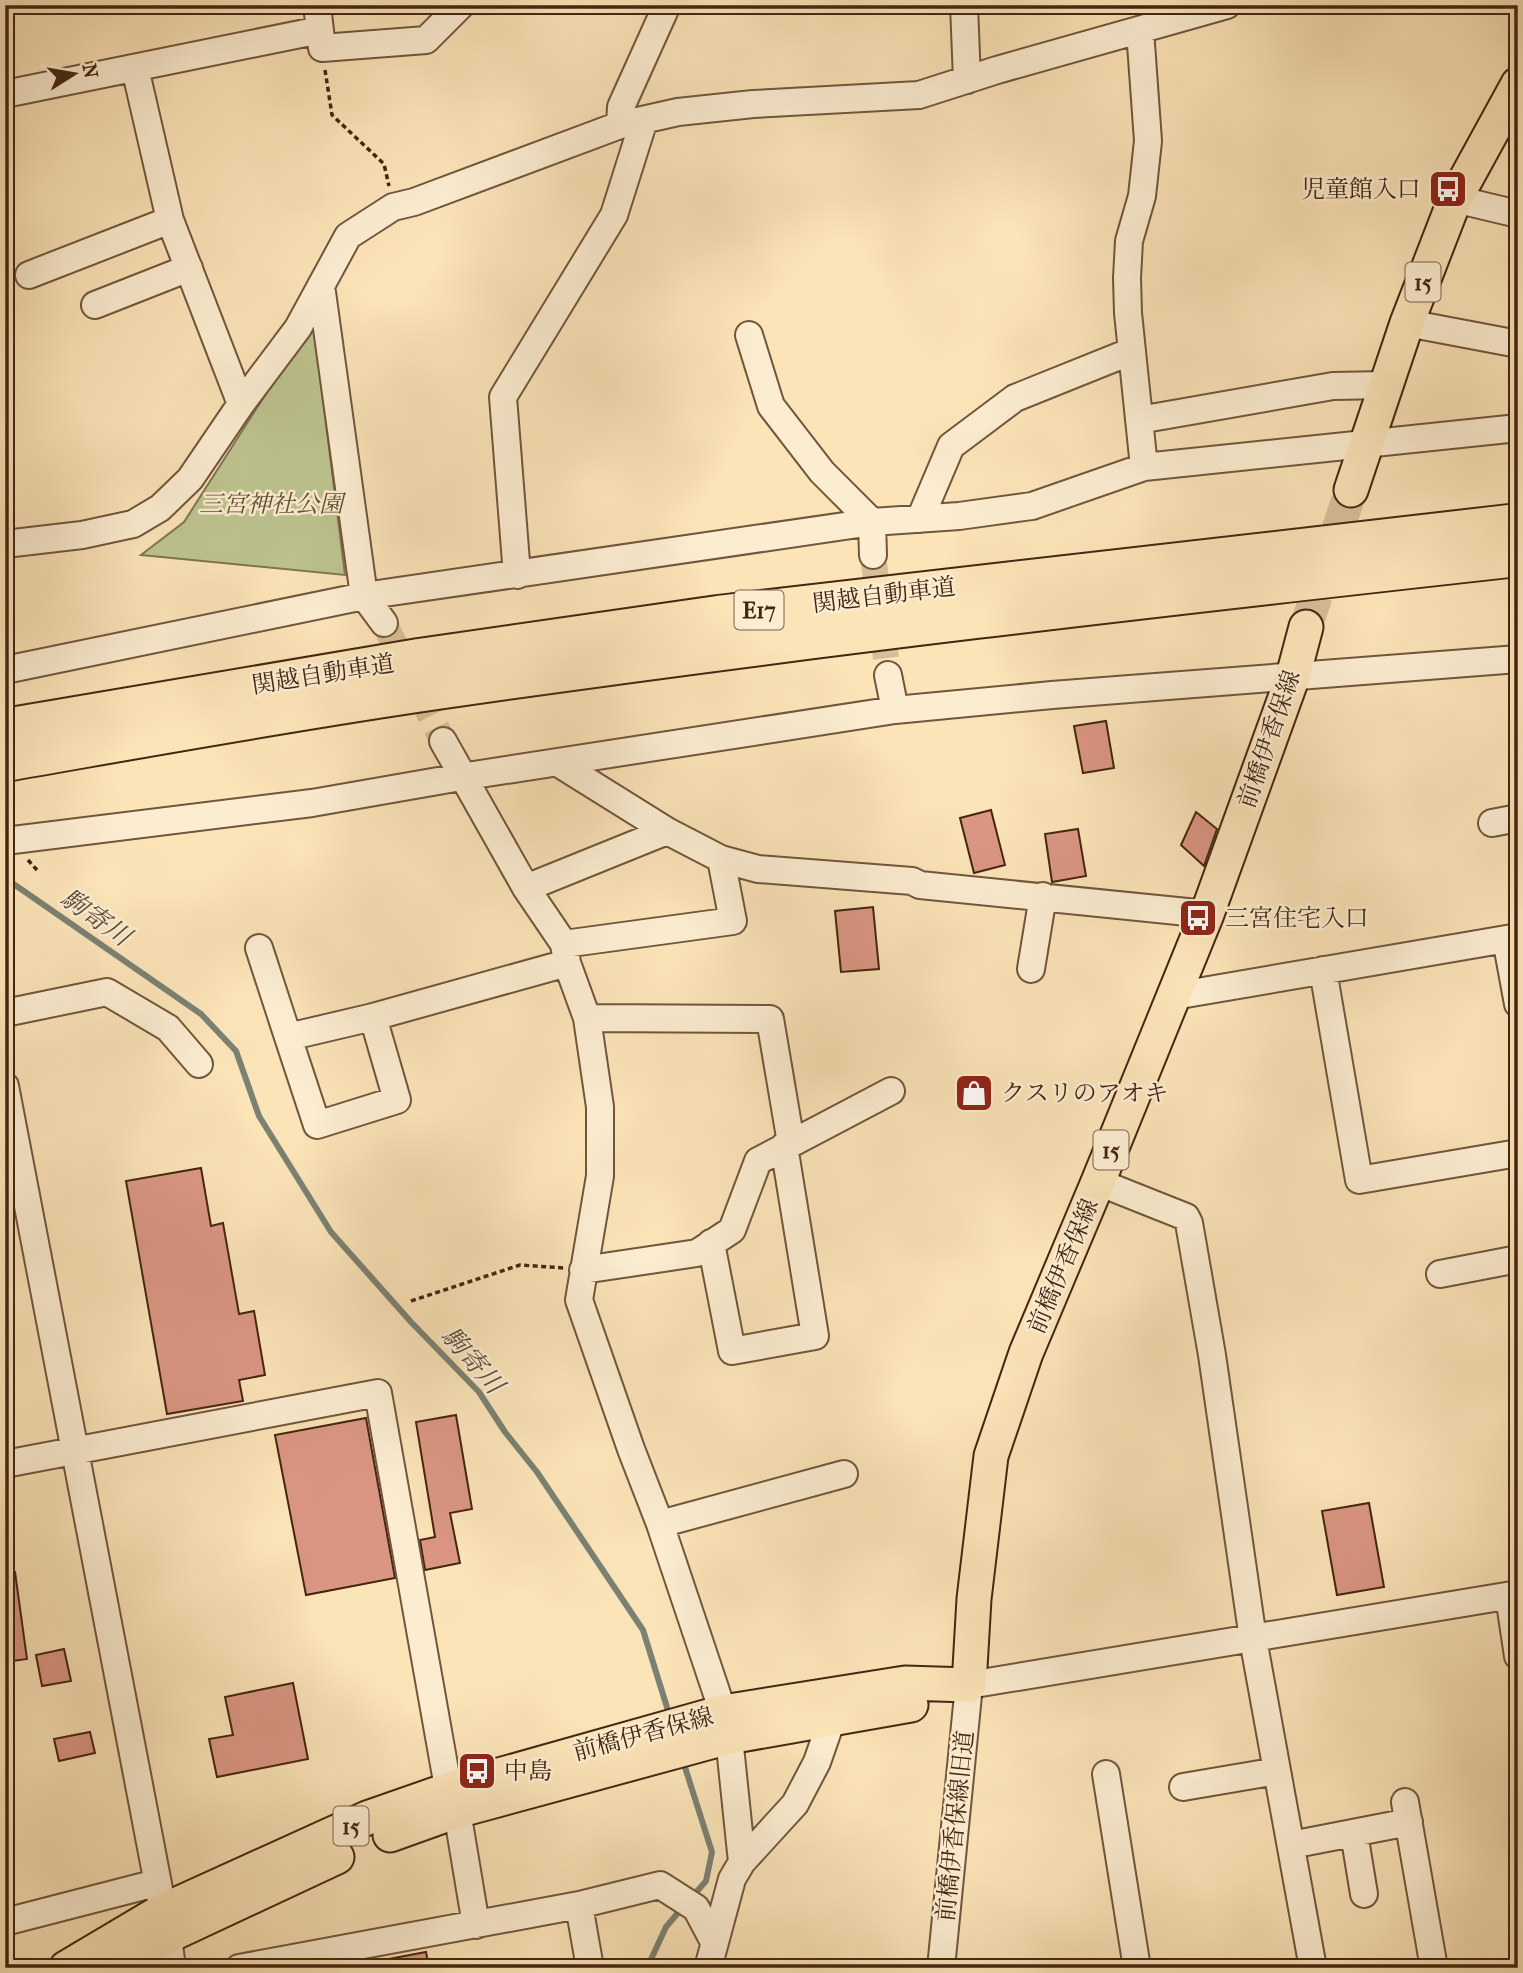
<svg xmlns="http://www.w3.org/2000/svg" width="1523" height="1973" viewBox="0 0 1523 1973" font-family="'IM FELL French Canon','Noto Serif JP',serif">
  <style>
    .green { fill: #bdc48f; stroke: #807450; stroke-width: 2 }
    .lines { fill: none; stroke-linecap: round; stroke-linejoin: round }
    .stream { stroke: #7b8173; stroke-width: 6 }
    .building { fill: #db9683; stroke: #442512; stroke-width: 2 }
    .minor-tunnel { stroke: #d6be97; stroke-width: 26; stroke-dasharray: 26 13; stroke-linecap: butt }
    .major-tunnel { stroke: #d6be97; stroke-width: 33; stroke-dasharray: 33 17; stroke-linecap: butt }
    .minor-casing { stroke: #72553c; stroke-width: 30 }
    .major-casing { stroke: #442512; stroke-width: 37 }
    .highway-casing { stroke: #442512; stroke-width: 42 }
    .path { stroke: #442512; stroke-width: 3.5; stroke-dasharray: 5 3.5; stroke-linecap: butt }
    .minor { stroke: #fcedd1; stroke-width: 26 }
    .major { stroke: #fbe4b8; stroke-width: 33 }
    .highway { stroke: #fbe4b8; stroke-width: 38 }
    .labels { text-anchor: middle; stroke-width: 5; stroke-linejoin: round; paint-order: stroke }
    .shield { fill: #fcedd1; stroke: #7b614b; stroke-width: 2 }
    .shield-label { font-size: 23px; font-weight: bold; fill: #442512 }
    .poi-label { font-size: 24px; fill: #442512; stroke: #fcedd1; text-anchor: start }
    .park-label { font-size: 24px; font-style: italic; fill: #624d31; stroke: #fcedd1 }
    .street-label { font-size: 24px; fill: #442512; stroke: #fcedd1 }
    .water-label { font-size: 26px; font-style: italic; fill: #5b4b3a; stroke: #fcedd1 }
  </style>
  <rect width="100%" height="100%" fill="#fbe4b8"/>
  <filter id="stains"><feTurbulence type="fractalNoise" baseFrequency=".00286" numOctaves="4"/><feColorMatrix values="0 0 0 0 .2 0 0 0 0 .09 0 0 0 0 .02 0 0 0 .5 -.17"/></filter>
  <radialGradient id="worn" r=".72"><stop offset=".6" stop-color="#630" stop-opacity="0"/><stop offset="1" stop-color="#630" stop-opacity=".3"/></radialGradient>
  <path class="green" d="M313 320 345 575 141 555 184 522Z"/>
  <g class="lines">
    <path class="stream" d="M5 878 201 1014 236 1051 259 1116 331 1232 411 1322 479 1392 505 1432 537 1472 643 1630 670 1717
      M683 1761 712 1852 706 1881 692 1897
      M647 1968 666 1927 682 1908"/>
  </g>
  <path class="building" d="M1106 721 1114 768 1083 773 1074 726Z
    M991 810 1005 865 974 873 960 818Z
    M1196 812 1217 829 1204 866 1181 845Z
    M1078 829 1086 876 1052 882 1045 834Z
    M873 907 879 969 841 972 835 911Z
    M201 1168 211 1226 223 1223 239 1314 254 1311 265 1375 239 1380 243 1401 167 1414 126 1181Z
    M456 1415 472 1509 450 1513 460 1563 425 1570 420 1540 435 1537 416 1422Z
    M366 1418 395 1578 306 1595 275 1435Z
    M1369 1503 1384 1587 1337 1595 1322 1511Z
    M15 1572 27 1659 5 1662V1573Z
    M64 1649 71 1681 42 1686 36 1655Z
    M293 1683 308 1759 217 1777 209 1739 233 1735 225 1697Z
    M90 1732 95 1753 59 1761 54 1739Z
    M426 1952 429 1968H383V1960Z"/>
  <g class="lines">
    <path class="minor-tunnel" d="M873 555 888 675
      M384 623 443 741"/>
    <path class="major-tunnel" d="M1306 627 1351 490"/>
    <defs>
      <path id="minor" d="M317 5 322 48 426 40 461 5
        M964 5 967 80
        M1140 30 1148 141 1142 196 1129 241 1127 278 1128 313 1144 467
        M135 68 170 220 241 404
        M5 94 320 30
        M620 125 621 107 667 5
        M1455 199 1518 214
        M29 275 170 220
        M321 285 364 596 384 623
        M95 305 189 268
        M1407 323 1518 344
        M749 335 771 406 822 472 872 522 873 555
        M1139 420 1333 386 1386 385
        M920 519 951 446 1015 398 1132 351
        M5 544 82 535 133 524 160 508 190 479 241 404 298 328 348 236 393 207 414 202 620 125 678 112 753 104 919 95 997 70 1227 5
        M517 575 503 397 614 215 644 120
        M5 670 364 596 872 522 959 516 1032 506 1144 467 1518 428
        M888 675 895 710
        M443 741 526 888 564 944 567 963 587 1018 600 1107V1176L579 1300 631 1449 660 1524 723 1712 729 1737 742 1862
        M558 763 667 831 721 859 758 869 912 881 920 885 1207 914
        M1492 823 1518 818
        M5 841 312 803 461 777 895 710 1052 695 1518 659
        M526 888 667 831
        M1506 939 1518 1004
        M564 944 733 921 721 859
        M259 948 288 1037
        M1031 969 1043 896
        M1323 970 1359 1180 1518 1153
        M1174 996 1518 937
        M5 1013 107 992 168 1028 199 1064
        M373 1017 397 1100 317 1125 288 1037 373 1017 567 963
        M587 1018 770 1019 791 1143
        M5 1086 168 1936 172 1968
        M1098 1182 1186 1217 1189 1223 1212 1355 1253 1639 1313 1968
        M711 1243 732 1351 815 1336 784 1146
        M583 1270 697 1253 732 1230 758 1161 891 1091
        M1440 1274 1518 1259
        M5 1464 378 1393 446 1776
        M660 1524 844 1474
        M1509 1596 1518 1656
        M1106 1774 1137 1968
        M1183 1787 1277 1771
        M1405 1802 1434 1968
        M457 1811 476 1925
        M1354 1833 1364 1894
        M1291 1845 1409 1822
        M579 1905 660 1885 696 1908 714 1942
        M5 1922 156 1883
        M239 1968 579 1905 590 1968
        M708 1968 732 1879 742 1862 795 1804 817 1762 832 1719
        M941 1968 969 1685 1518 1594"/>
      <path id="major" d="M1351 490 1407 323 1455 199 1518 84
        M969 1685 974 1599 991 1456 1026 1353 1098 1182 1207 914 1293 676 1306 627
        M390 1835 457 1811 729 1737 911 1705
        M66 1968 162 1911 367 1818 453 1788 723 1712 905 1683 969 1685
        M114 1968 168 1936 337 1857"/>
      <path id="highway" d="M5 728 419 658 718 615 1518 523
        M5 762C149 737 292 711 437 690 796 638 1157 597 1518 557"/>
    </defs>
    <use href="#minor" class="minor-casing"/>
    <use href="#major" class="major-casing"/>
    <use href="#highway" class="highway-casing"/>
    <path class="path" d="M325 70 332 115 384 164 389 186
      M28 860 37 870
      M411 1301 520 1265 564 1268"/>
    <use href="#minor" class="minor"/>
    <use href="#major" class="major"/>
    <use href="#highway" class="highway"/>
  </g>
  <defs>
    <symbol id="bus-square" viewBox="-11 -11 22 22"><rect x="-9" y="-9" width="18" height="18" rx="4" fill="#8f2418" stroke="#fcedd1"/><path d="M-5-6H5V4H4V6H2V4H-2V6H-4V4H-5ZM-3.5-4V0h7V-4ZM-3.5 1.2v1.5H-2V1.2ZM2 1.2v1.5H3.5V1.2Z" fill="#fff"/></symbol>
    <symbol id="shop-square" viewBox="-11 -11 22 22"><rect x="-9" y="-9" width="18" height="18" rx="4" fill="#8f2418" stroke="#fcedd1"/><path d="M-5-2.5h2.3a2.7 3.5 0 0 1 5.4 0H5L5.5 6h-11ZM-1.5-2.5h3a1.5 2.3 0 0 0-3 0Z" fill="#fff"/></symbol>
  </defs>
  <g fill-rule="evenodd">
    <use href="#bus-square" x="1426" y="167" width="44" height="44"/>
    <use href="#bus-square" x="1176" y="896" width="44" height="44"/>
    <use href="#shop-square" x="952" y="1071" width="44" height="44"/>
    <use href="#bus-square" x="455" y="1749" width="44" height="44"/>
  </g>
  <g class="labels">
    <g class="shield">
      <rect x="1405.5" y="262.5" width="35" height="39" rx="5"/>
      <rect x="734.5" y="590.5" width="49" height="39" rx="5"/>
      <rect x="1093.5" y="1130.5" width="35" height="39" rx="5"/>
      <rect x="333.5" y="1806.5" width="35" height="39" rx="5"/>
    </g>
    <g class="shield-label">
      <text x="1423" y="290">15</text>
      <text x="759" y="618">E17</text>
      <text x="1111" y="1158">15</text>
      <text x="351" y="1834">15</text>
    </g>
    <g class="poi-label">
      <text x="1421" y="197" text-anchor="end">児童館入口</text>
      <text x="1225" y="926">三宮住宅入口</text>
      <text x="1001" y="1101">クスリのアオキ</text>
      <text x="504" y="1779">中島</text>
    </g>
    <g class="park-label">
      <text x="271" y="512">三宮神社公園</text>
    </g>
    <g class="street-label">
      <text transform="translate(884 595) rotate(-7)" y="8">関越自動車道</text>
      <text transform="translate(323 674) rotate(-9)" y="8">関越自動車道</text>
      <text transform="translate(1269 739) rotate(-71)" y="8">前橋伊香保線</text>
      <text transform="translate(1063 1266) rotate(-67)" y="8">前橋伊香保線</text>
      <text transform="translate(643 1734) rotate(-15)" y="8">前橋伊香保線</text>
      <text transform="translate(955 1826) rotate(-84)" y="8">前橋伊香保線旧道</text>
    </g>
    <g class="water-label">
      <text transform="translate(96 917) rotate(35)" y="9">駒寄川</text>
      <text transform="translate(473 1360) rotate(49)" y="9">駒寄川</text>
    </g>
  </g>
  <rect width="1523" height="1973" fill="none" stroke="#fbe4b8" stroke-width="28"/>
  <rect x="7" y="7" width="1509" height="1959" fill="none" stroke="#442512" stroke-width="3.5"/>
  <rect x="14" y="14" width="1495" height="1945" fill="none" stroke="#442512" stroke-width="2"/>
  <g transform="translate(74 74) rotate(79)" stroke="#fcedd1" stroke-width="5" paint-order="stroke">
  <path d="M0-5L12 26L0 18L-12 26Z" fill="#442512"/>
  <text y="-10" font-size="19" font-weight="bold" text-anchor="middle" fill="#442512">N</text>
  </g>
  <rect width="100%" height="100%" filter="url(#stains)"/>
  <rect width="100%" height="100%" fill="url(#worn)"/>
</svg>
